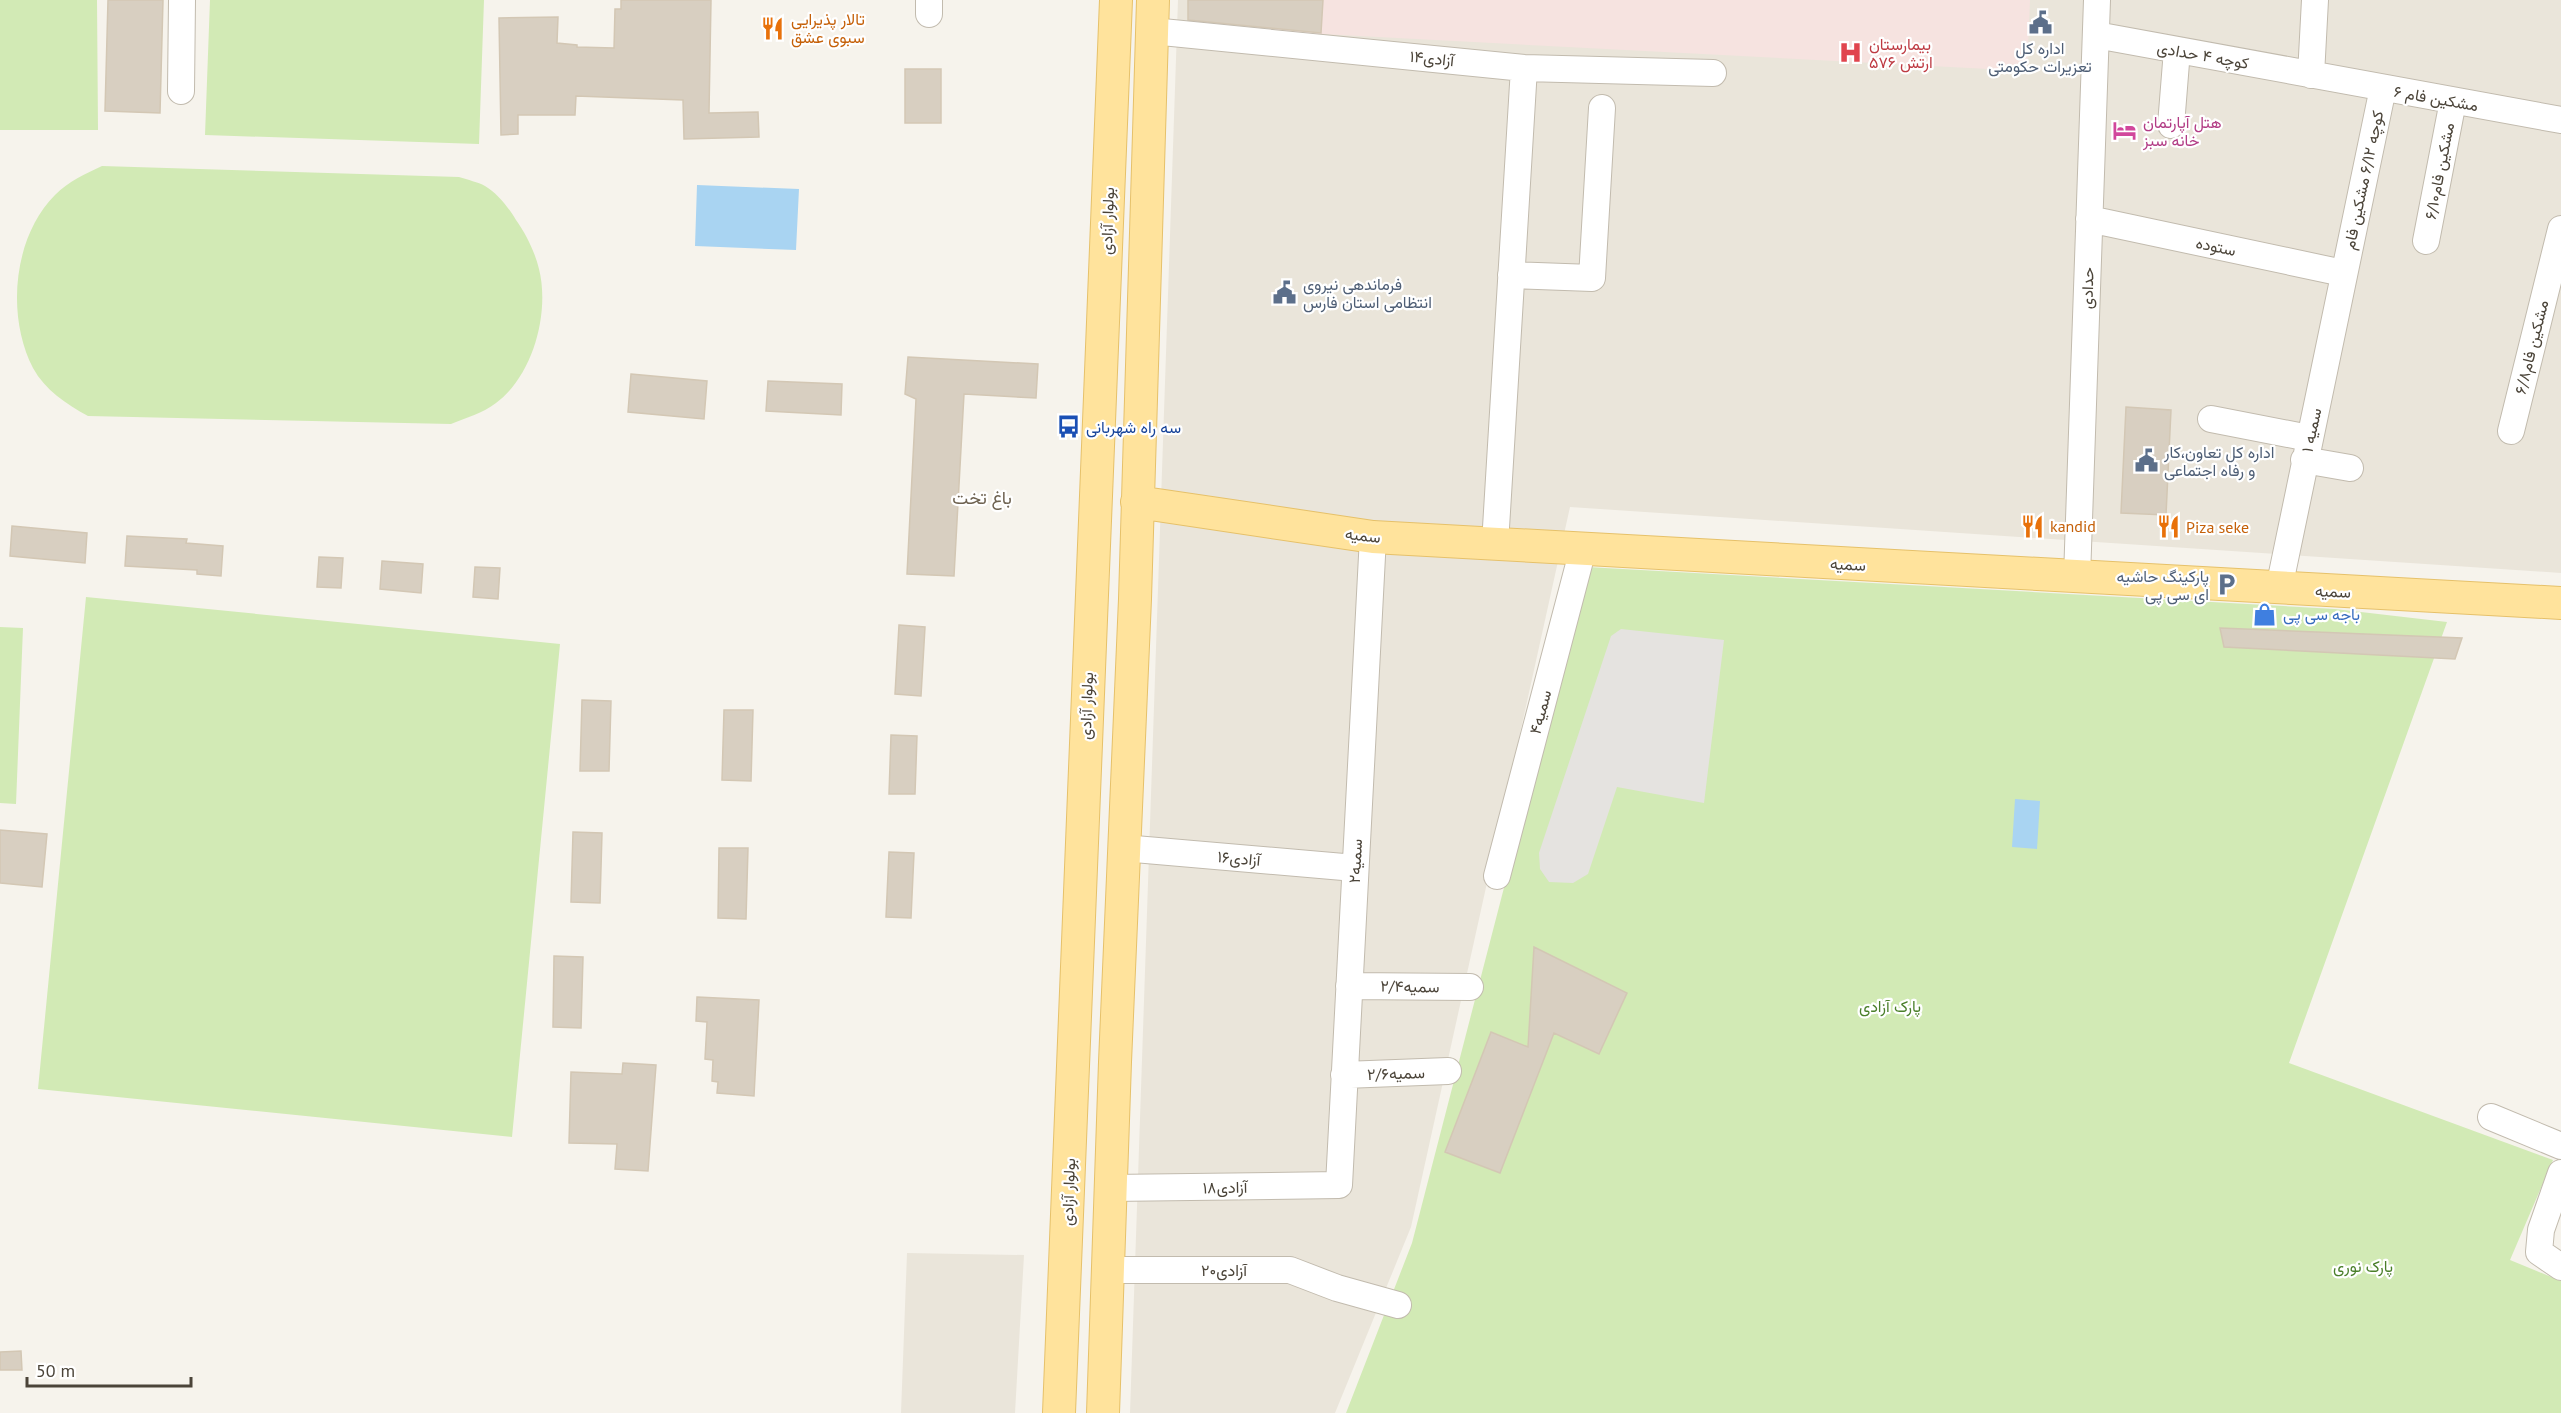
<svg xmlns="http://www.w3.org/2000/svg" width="2561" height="1413" viewBox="0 0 2561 1413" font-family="'PT Sans',Vazirmatn,sans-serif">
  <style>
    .residential { fill: #eae5da }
    .medical { fill: #f6e3e0 }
    .green { fill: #d2eab5 }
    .parking { fill: #e5e3e0 }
    .water { fill: #a9d4f2 }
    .building { fill: #d8cfc1; stroke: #d3c7b4; stroke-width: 1.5 }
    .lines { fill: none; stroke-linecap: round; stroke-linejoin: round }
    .minor-casing { stroke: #c2bbae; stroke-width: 28 }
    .major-casing { stroke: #e6c16a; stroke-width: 34 }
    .minor { stroke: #fff; stroke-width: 26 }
    .major { stroke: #ffe39c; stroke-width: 32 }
    .labels { text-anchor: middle; stroke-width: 4.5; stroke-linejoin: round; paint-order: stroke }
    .food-label { font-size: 16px; fill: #c56008; stroke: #fff; text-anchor: start }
    .health-label { font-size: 16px; fill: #be3a42; stroke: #fff; text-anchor: start }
    .service-label { font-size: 16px; fill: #4e5e75; stroke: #fff; text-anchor: start }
    .street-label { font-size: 16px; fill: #4b4439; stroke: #fff }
    .hotel-label { font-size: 16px; fill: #b23c85; stroke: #fff; text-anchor: start }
    .transit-label { font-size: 16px; fill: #164399; stroke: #fff; text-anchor: start }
    .shop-label { font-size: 16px; fill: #366cbe; stroke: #fff; text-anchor: start }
    .park-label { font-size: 16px; fill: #4a7f2a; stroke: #fff }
    .neighbourhood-label { font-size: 18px; fill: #6e6250; stroke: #fff }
  </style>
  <rect width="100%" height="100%" fill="#f6f3ec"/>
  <path class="residential" d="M1178 0H2561V573L1570 507 1411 1227 1335 1413H1130Z
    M907 1253 1024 1255 1015 1413H901Z"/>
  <path class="medical" d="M1189 0H2030L2027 71 1321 34 1188 30Z"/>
  <path class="green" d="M0 0H97L98 130H0Z
    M210 0H484L479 144 205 135Z
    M102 166 459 177C468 180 478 182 485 186 497 193 509 208 516 220 526 234 535 252 539 269 550 313 533 376 496 403 483 413 466 418 451 424L88 416C66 404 45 390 33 368 6 316 13 237 55 195 69 181 85 174 102 166Z
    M1587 567 2335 609 2447 622 2289 1063 2553 1160 2510 1260 2561 1281V1413H1346L1412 1243Z
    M86 597 560 644 512 1137 38 1089Z
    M0 627 23 628 16 804 0 803Z"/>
  <path class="parking" d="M1621 629 1724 640 1704 803 1617 787 1588 874 1573 883 1549 882 1540 869 1539 853 1611 636Z"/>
  <path class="water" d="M697 185 799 189 796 250 695 246Z
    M2015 799 2040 801 2037 849 2012 847Z"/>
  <path class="building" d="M108 0H163L160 113 105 111Z
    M621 0H711L709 113 758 112 759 137 684 139 683 100 576 96 575 115H518V134L501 135 499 18 558 17 557 43 577 45V47L614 48 615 9H621Z
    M1188 0H1323L1321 33 1188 20Z
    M905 69H941V123H905Z
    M908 357 1038 364 1036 398 964 394 954 576 907 574 916 399 905 394Z
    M631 374 707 381 704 419 628 412Z
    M768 381 842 384 841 415 766 411Z
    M2126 407 2171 410 2166 515 2121 513Z
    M12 526 87 533 85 563 10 556Z
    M127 536 187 539 186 543 223 546 221 576 197 574V570L125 566Z
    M319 557 343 558 341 588 317 587Z
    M382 561 423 564 421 593 380 589Z
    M475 567 500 568 498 599 473 597Z
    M899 625 925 627 921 696 895 694Z
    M2220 628 2462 638 2455 659 2224 647Z
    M582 700 611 701 609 771H580Z
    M724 710H753L751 781 722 780Z
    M891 735 917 736 915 794H889Z
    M0 830 47 834 42 887 0 883Z
    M573 832 602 833 600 903 571 902Z
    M719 848H748L746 919 718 918Z
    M889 852 914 853 911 918 886 917Z
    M1534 947 1627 993 1599 1054 1554 1033 1500 1173 1445 1152 1491 1032 1528 1047Z
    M554 956 583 957 581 1028 553 1027Z
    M697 997 759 1000 754 1096 717 1093 718 1082 712 1081 713 1060 705 1059 707 1022 696 1021Z
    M623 1063 656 1065 648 1171 615 1169 617 1144 569 1143 571 1072 622 1074Z
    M21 1351 22 1370H0V1352Z"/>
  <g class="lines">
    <defs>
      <path id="minor" d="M929 14V0
        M1152 31 1524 68 1713 73
        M2096 35 2561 120
        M2311 75 2315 0
        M181 91 182 0
        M2171 125 2177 50
        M2089 219 2343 273
        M2426 241 2453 101
        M1511 275 1592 278 1602 108
        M2211 419 2309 438
        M2511 431 2561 229
        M2304 460 2350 468
        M1495 544 1524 68
        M2077 577 2097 0
        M2279 588 2383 88
        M1123 848 1355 868
        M1497 876 1583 549
        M1349 986 1470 987
        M1344 1075 1448 1071
        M2491 1117 2561 1146
        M2561 1173 2541 1230 2539 1252 2561 1267
        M1110 1188 1339 1185 1373 537
        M1109 1270H1290L1337 1288 1398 1305"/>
      <path id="major" d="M1137 502 1373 537 2561 603
        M1059 1413 1116 0
        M1103 1413 1115 1062 1135 599 1153 0"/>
    </defs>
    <use href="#minor" class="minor-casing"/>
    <use href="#major" class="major-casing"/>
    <use href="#minor" class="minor"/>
    <use href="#major" class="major"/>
  </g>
  <defs>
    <symbol id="civic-bare" viewBox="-9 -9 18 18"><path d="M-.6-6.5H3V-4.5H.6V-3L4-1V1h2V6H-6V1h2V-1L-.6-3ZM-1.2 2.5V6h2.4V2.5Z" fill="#5c6f8a" stroke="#fff" stroke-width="2.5" paint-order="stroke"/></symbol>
    <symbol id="restaurant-bare" viewBox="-9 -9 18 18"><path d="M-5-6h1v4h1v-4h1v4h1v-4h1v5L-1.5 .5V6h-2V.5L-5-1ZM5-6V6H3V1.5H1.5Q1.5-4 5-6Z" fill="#e8710a" stroke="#fff" stroke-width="2.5" paint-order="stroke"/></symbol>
    <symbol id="hospital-bare" viewBox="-9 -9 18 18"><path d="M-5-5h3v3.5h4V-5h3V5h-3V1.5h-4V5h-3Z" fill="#e0444e" stroke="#fff" stroke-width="2.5" paint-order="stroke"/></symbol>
    <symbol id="hotel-bare" viewBox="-9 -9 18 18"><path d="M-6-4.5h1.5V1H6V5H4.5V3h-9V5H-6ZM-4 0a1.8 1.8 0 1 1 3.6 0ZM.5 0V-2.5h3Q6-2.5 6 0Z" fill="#d1479c" stroke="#fff" stroke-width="2.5" paint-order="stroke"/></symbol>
    <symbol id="bus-bare" viewBox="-9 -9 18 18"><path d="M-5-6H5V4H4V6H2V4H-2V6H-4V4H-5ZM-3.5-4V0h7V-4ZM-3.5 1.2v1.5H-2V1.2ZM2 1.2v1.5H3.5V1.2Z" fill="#1a4fb4" stroke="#fff" stroke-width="2.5" paint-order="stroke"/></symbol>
    <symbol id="parking-bare" viewBox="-9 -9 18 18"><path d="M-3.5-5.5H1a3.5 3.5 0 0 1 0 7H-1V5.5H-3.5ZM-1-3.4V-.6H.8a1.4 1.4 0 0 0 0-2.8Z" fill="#5c6f8a" stroke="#fff" stroke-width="2.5" paint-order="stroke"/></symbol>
    <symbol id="shop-bare" viewBox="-9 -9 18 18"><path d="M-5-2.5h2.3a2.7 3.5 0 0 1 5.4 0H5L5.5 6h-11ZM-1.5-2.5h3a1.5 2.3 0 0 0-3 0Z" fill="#3f7fe0" stroke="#fff" stroke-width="2.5" paint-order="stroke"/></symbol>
  </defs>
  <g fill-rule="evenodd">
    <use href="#civic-bare" x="2024" y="6" width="33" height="33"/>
    <use href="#restaurant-bare" x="756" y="12" width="33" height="33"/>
    <use href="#hospital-bare" x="1834" y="36" width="33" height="33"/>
    <use href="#hotel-bare" x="2108" y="114" width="33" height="33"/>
    <use href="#civic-bare" x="1268" y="276" width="33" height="33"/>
    <use href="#bus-bare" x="1052" y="410" width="33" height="33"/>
    <use href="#civic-bare" x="2130" y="444" width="33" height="33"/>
    <use href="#restaurant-bare" x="2016" y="510" width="33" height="33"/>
    <use href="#restaurant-bare" x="2152" y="510" width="33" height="33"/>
    <use href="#parking-bare" x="2210" y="568" width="33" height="33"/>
    <use href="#shop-bare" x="2248" y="598" width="33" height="33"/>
  </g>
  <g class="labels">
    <g class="food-label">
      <text x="791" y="25">تالار پذیرایی<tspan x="791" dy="18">سبوی عشق</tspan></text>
      <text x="2050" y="532">kandid</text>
      <text x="2186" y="533">Piza seke</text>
    </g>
    <g class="health-label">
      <text x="1869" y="50">بیمارستان<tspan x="1869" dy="18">۵۷۶ ارتش</tspan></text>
    </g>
    <g class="service-label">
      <text x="2040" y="54" text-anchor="middle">اداره کل<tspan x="2040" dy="18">تعزیرات حکومتی</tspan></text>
      <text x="1303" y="290">فرماندهی نیروی<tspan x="1303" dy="18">انتظامی استان فارس</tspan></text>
      <text x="2164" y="458">اداره کل تعاون،کار<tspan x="2164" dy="18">و رفاه اجتماعی</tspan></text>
      <text x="2209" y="582" text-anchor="end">پارکینگ حاشیه<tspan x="2209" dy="18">ای سی پی</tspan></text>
    </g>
    <g class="street-label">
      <text transform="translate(2203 55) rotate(10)" y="6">کوچه ۴ حدادی</text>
      <text transform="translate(1432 58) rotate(6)" y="6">آزادی۱۴</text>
      <text transform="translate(2436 98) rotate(10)" y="6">۶ مشکین فام</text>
      <text transform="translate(2439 171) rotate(-79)" y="6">مشکین فام۶/۱۰</text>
      <text transform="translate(2363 180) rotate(-78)" y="6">کوچه ۶/۱۲ مشکین فام</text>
      <text transform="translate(1107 221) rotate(-88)" y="6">بولوار آزادی</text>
      <text transform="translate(2216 246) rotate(12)" y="6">ستوده</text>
      <text transform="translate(2087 288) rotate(-88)" y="6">حدادی</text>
      <text transform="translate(2531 347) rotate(-76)" y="6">مشکین فام۶/۸</text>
      <text transform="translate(2311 430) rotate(-78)" y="6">۱ سمیه</text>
      <text transform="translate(1363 535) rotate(7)" y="6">سمیه</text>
      <text transform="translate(1848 564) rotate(3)" y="6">سمیه</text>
      <text transform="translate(2333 591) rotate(3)" y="6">سمیه</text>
      <text transform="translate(1086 706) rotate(-88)" y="6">بولوار آزادی</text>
      <text transform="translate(1540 712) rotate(-75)" y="6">سمیه۴</text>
      <text transform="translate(1239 858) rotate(5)" y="6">آزادی۱۶</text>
      <text transform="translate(1355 861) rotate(-87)" y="6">۲سمیه</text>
      <text transform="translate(1410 986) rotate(1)" y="6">سمیه۲/۴</text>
      <text transform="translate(1396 1073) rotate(-2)" y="6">سمیه۲/۶</text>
      <text transform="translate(1225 1187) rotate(-1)" y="6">آزادی۱۸</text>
      <text transform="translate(1068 1192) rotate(-88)" y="6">بولوار آزادی</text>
      <text x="1224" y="1276">آزادی۲۰</text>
    </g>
    <g class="hotel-label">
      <text x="2143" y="128">هتل آپارتمان<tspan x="2143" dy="18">خانه سبز</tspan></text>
    </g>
    <g class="transit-label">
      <text x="1086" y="433">سه راه شهربانی</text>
    </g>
    <g class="shop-label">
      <text x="2283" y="620">باجه سی پی</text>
    </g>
    <g class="park-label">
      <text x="1890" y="1012">پارک آزادی</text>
      <text x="2363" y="1272">پارک نوری</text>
    </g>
    <g class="neighbourhood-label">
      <text x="982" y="504">باغ تخت</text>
    </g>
  </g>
  <path d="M27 1377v9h164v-9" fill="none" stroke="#4b4439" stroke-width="3"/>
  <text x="36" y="1377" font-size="18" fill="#4b4439" stroke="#ffffff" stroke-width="4.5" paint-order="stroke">50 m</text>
</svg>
